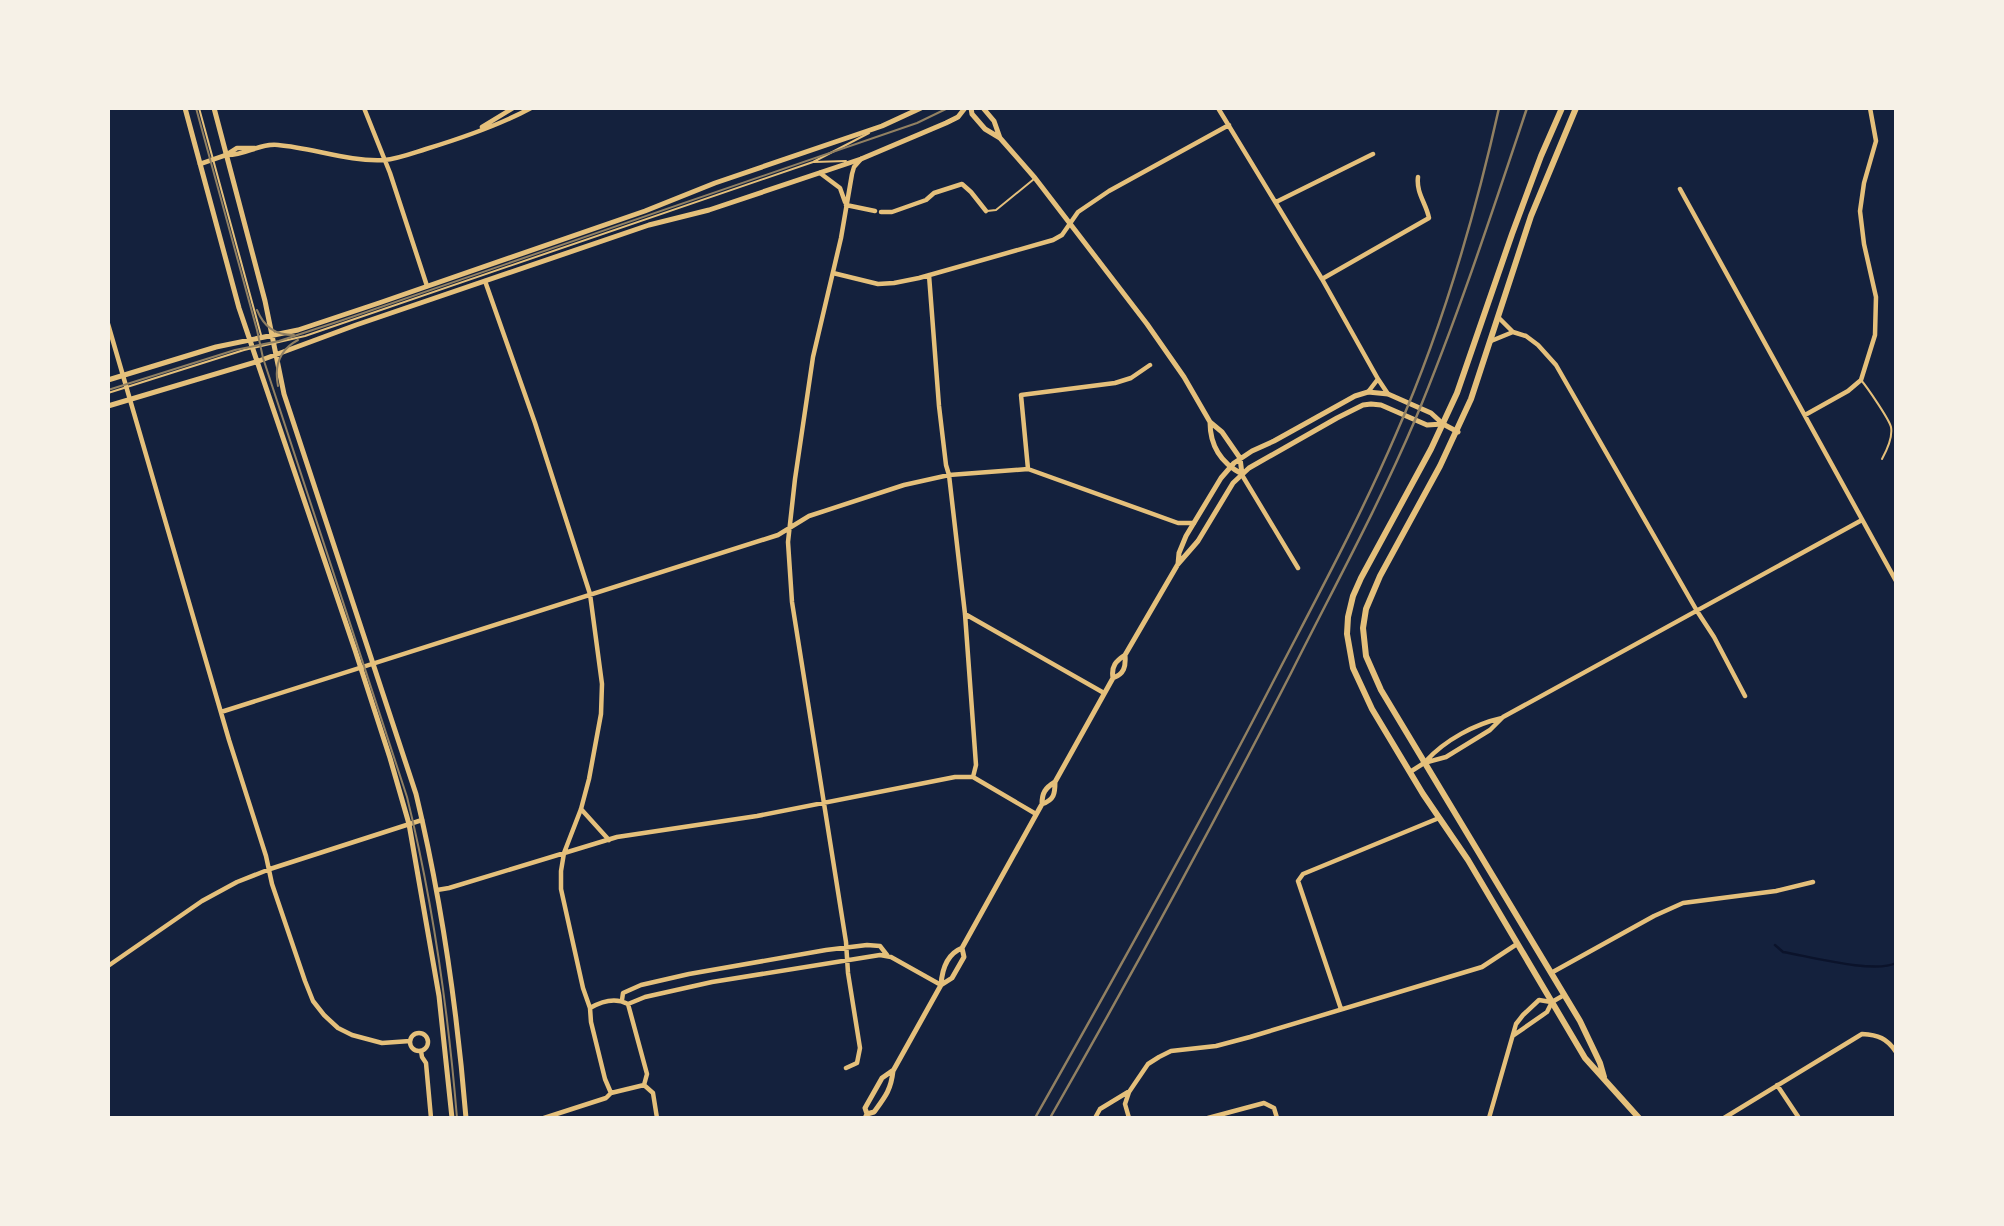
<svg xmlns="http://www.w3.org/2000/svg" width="2004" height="1226" viewBox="0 0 2004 1226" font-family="Helvetica,sans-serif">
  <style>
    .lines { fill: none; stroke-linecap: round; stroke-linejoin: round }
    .stream { stroke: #0b132b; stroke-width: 2.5 }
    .service { stroke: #e5c07b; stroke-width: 2 }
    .minor { stroke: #e5c07b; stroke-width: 4.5 }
    .tertiary { stroke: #e5c07b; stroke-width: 5 }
    .secondary { stroke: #e5c07b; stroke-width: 6 }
    .tram { stroke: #918062; stroke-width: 2 }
    .rail { stroke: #918062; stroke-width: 2.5 }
  </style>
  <rect width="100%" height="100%" fill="#14213d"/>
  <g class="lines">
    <path class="stream" d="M1775 945 1783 952C1808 956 1874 974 1896 963"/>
    <path class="service" d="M199 108 261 335
      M814 162 846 161
      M987 211 996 210 1034 179
      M1861 380C1867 387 1889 419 1891 427 1893 438 1887 450 1882 459
      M108 393 244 350 305 336 813 162 869 133"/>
    <path class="minor" d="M364 108 390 173 427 286
      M1218 108 1322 279 1378 379
      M482 127 513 108
      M226 155C245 156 259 143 278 145 313 148 349 162 384 160 398 159 413 153 426 149 462 138 498 126 531 108
      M200 164 226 155 237 148H255
      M820 173 840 188 845 202
      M1680 189 1896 581
      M1276 202 1373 154
      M846 205 875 211
      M881 212H892L926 200 934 193 962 184 971 192 986 211
      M833 273 878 284 894 283 919 278 1053 240 1062 235 1078 212 1109 191 1229 125
      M929 275 939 406 946 465 949 475 965 614 976 765 973 777
      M1322 279 1429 218C1426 203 1416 193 1418 177
      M485 281 535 423 590 594 602 684 601 714 589 779 581 809 564 853 561 871V889L583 988 590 1008 591 1022 605 1079 611 1093
      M1498 317 1513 332 1526 336 1538 345 1556 365 1697 611 1714 637 1745 696
      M108 324 229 740 266 856 272 884 305 981 313 1001 324 1015 338 1028 352 1035 382 1043 410 1041
      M1491 341 1513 332
      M1368 392 1378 379 1388 394
      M1805 415 1848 391 1861 380 1875 335 1876 297 1864 244 1860 211 1864 183 1876 141 1870 108
      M1028 469 1021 395 1115 383 1131 378 1150 365
      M1242 475 1298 568
      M965 614 1104 693
      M221 712 778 535 809 516 904 485 949 475 1028 469 1178 523H1194
      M1426 761C1445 740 1475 724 1502 718
      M1410 772 1424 763 1446 757 1490 730 1503 717 1862 520
      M581 809 609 840
      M437 890 449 888 617 837 757 816 955 777H973L1036 814
      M108 966 202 901 237 882 270 869 422 820
      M1551 973 1654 916 1683 903 1776 891 1813 882
      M622 1000 623 993 641 985 689 974 826 950 867 945 880 946 887 955
      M628 1004 645 997 712 982 880 955 891 957 941 985
      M590 1008C602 1001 615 997 628 1004L647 1074 644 1085
      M1341 1009 1298 881 1303 874 1439 818
      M410 1042a9 9 0 1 1 18 0a9 9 0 1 1-18 0Z
      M1514 1035 1547 1012 1552 1002 1564 995
      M421 1051 422 1057 426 1063 431 1118
      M846 1068 857 1063 860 1048 848 973 846 942 792 602 788 542 795 479 813 357 841 238 852 174 854 167 861 159
      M644 1085 653 1093 657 1118
      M1777 1085 1799 1118
      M544 1118 606 1098 611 1093 644 1085
      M1095 1118 1100 1109 1128 1092
      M1129 1118 1125 1104 1129 1092 1148 1064 1159 1057 1171 1051 1216 1046 1250 1037 1482 967 1517 944
      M1208 1118 1264 1103 1274 1108 1277 1118
      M1489 1118 1516 1024 1523 1015 1539 1000 1551 1002
      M1724 1118 1862 1034C1878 1035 1887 1038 1896 1052"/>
    <path class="tertiary" d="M185 108 239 308 355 650 390 758 409 824 439 996 452 1118
      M214 108 265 301 284 394 416 794C442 902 457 1008 466 1118
      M971 108 972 114 985 129 1000 138 1035 178 1147 324 1184 377 1210 422 1222 432 1240 458 1242 474
      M983 108 994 121 1000 138
      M108 380 216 347 298 330 379 303 645 211 715 183 882 126 921 108
      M108 406 256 362 356 325 649 225 709 210 861 159 946 123 958 117 965 108
      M1210 422C1210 445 1221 463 1242 474
      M1178 564 1179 553 1186 536 1221 478 1234 463 1252 451 1274 441 1355 396 1368 392 1388 394 1431 413 1443 424 1458 432
      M1113 678C1124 674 1126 667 1125 655
      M1042 804C1042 793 1045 788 1055 782
      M941 985 952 978 964 957 962 948 1042 804C1054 800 1055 794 1055 782L1113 678C1111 666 1116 661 1125 655L1178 564 1198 541 1233 483 1249 468 1337 418 1363 405 1371 404 1381 405 1427 425 1443 424
      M867 1114 865 1108 882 1078 892 1071
      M865 1118 867 1114 874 1112C885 1097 891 1090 893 1071L941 985C942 970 947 954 962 948"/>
    <path class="secondary" d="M1562 108 1541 156 1512 234 1457 393 1431 449 1361 578 1353 596 1348 617 1347 634 1353 668 1372 709 1423 794 1468 860 1585 1058 1639 1118
      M1576 108 1531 216 1471 399 1440 466 1380 576 1366 609 1363 628 1366 656 1381 690 1580 1021 1600 1063 1604 1077"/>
    <path class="tram" d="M196 108 257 330 263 358 407 797C433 902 448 1010 457 1118
      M257 310C264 327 275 335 294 335
      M278 386C274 366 279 350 298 340
      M108 390 235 350 279 341 343 320 917 123 948 108"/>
    <path class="rail" d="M1035 1118C1117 973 1198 828 1274 680 1316 599 1360 518 1396 434 1442 329 1474 220 1499 108
      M1050 1118C1134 971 1214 823 1291 673 1333 589 1378 507 1415 420 1457 319 1492 213 1527 108"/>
  </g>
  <rect width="2004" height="1226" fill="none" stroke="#f6f1e7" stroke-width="220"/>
</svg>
